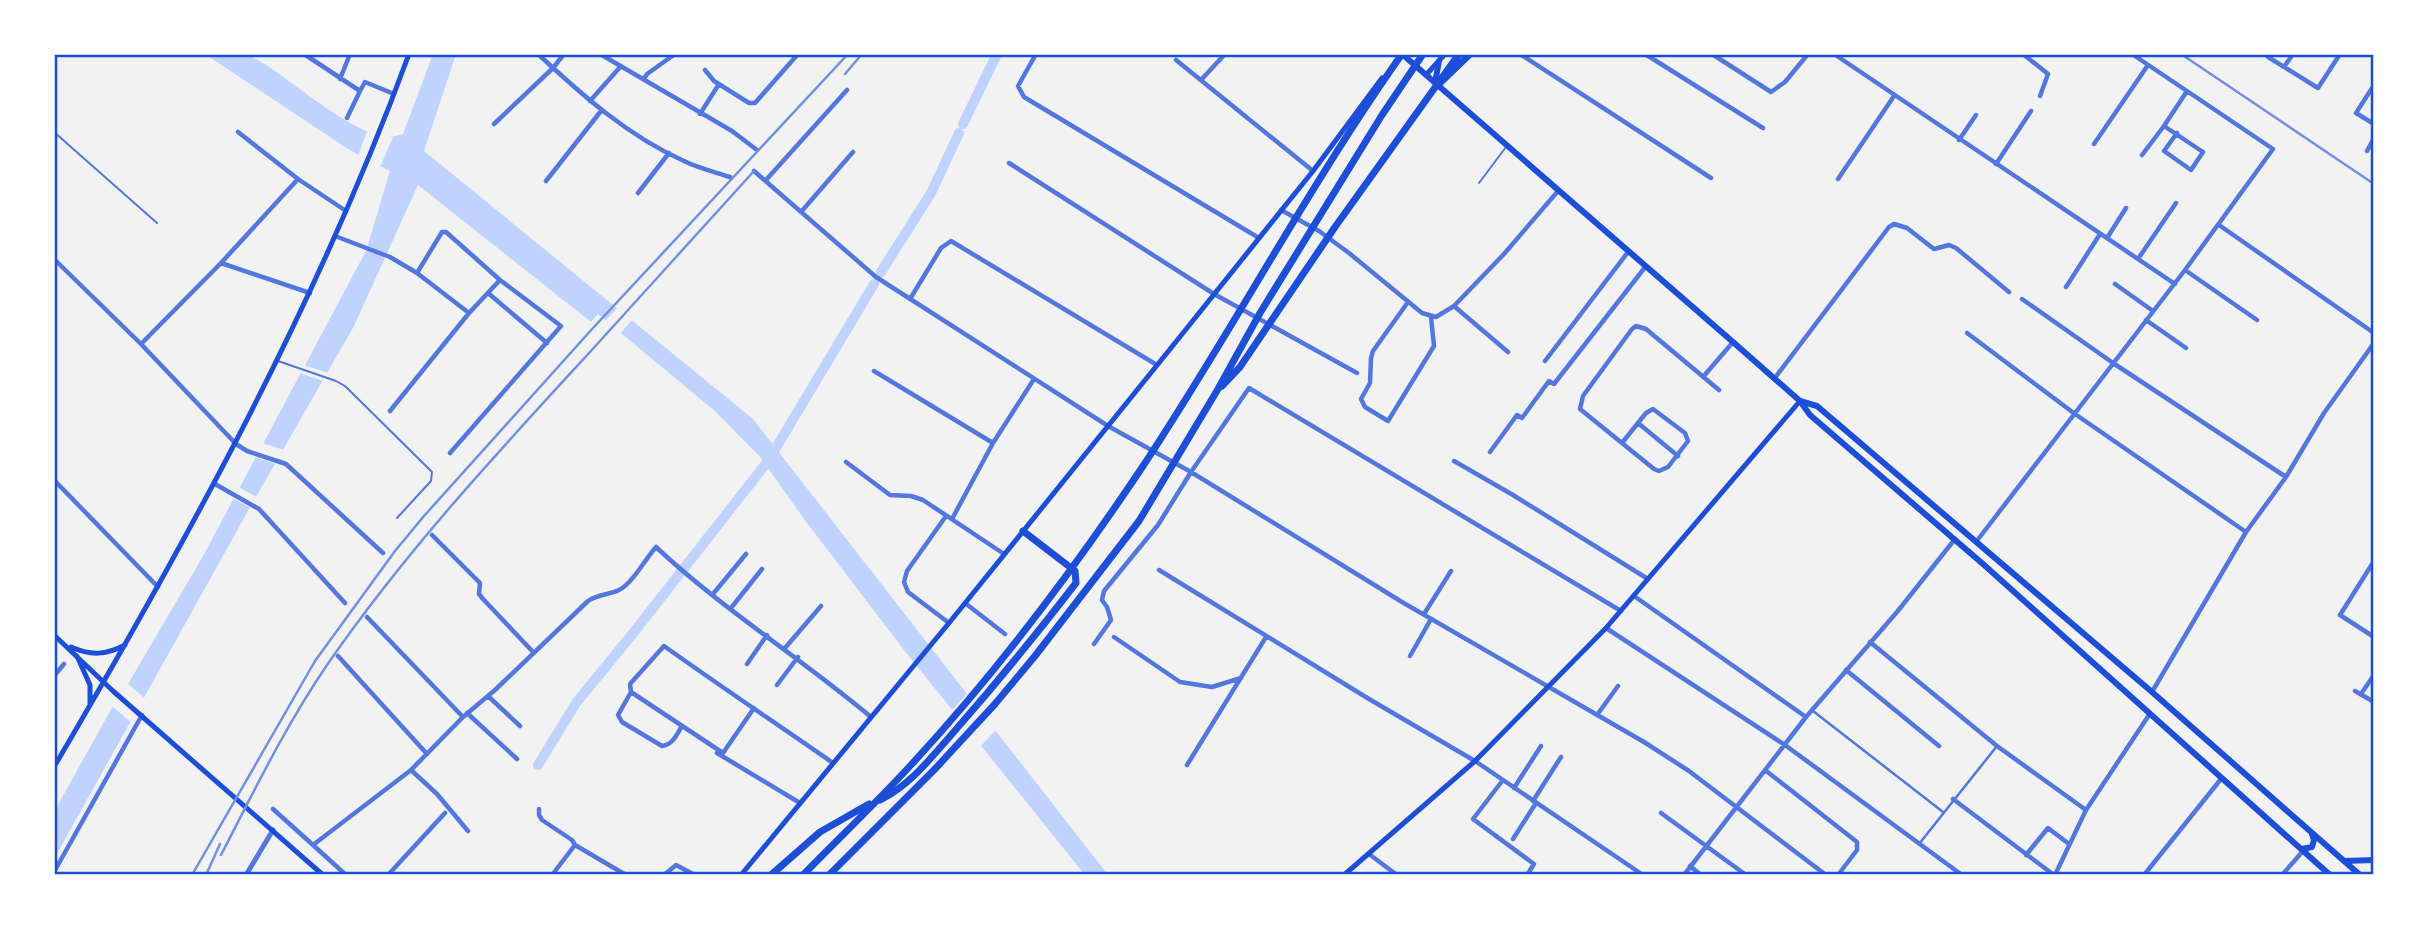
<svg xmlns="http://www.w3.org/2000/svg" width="2428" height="929" viewBox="0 0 2428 929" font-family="'Golos Text',sans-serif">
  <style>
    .water { fill: #bfd3fe }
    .pier { fill: #f2f2f2 }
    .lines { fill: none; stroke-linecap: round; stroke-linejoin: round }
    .canal { stroke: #bfd3fe; stroke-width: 10 }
    .service { stroke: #5277de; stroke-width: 2 }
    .pedestrian { stroke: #5277de; stroke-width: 2.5 }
    .minor { stroke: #5277de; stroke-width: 4.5 }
    .tertiary { stroke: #5277de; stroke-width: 5 }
    .secondary { stroke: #1d4ed8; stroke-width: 5 }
    .primary { stroke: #1d4ed8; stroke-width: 6 }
    .motorway { stroke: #1d4ed8; stroke-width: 7 }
    .rail { stroke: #7290e2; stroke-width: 2.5 }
    .neatline { fill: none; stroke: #1d4ed8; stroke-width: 2.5 }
  </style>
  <rect width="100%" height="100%" fill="#f2f2f2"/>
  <path class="water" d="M205 54C220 54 240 52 252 57 289 74 364 151 403 134L433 54H456L424 151 753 419 1108 875H1085L904 650 804 519 761 458 716 412 598 314 591 322 418 185 354 326 253 502 54 859V812L119 695 128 684 202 558 366 251 390 171 351 151Z"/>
  <path class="pier" d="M368 129 393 137 380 167 357 158Z
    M618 307 633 319 618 336 603 323Z
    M301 364 331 374 326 382 297 372Z
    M259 442 287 451 279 465 252 456Z
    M236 486 259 498 253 509 230 497Z
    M127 683 147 700 133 724 112 706Z
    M969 692 997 729 979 748 950 712Z"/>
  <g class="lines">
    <path class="canal" d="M963 124 997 54
      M881 272 931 193 959 133
      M538 765 576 703 634 632 768 461 874 284"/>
    <path class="service" d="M54 132 157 223
      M1479 183 1506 147
      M278 361 336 381 345 386 432 472 431 481 397 518"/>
    <path class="pedestrian" d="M1813 711 1943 812
      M1919 844 1997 746"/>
    <path class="minor" d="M304 54 360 91 347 118
      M538 54C582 95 628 136 684 161 698 168 715 172 730 177
      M600 54 732 131 757 150
      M1036 54 1018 86 1024 97 1259 238
      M1520 54 1711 178
      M1645 54 1763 128
      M1712 54 1771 92 1785 82 1808 54
      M1834 54 2175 284
      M2023 54 2048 74 2040 96
      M2268 57 2318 88 2340 54
      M1176 60 1313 171
      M2284 67 2293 54
      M705 70 714 81 749 103H755L798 54
      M340 79 350 54
      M644 79 647 74 675 54
      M1201 80 1225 54
      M2374 85 2356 113 2374 124
      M360 91 365 82 394 94
      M590 101 621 66
      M700 114 719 84
      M494 124 553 68 564 54
      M238 132 298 179 346 211
      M2177 133 2164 151 2191 170 2203 152 2164 126 2187 91
      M1959 140 1976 115
      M2094 144 2148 65
      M2367 151 2374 138
      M2142 155 2164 126
      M1009 163 1214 294 1357 373
      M1996 164 2031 111
      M754 171 876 277 1108 426 1191 472 1402 602 1644 742 1689 771 1826 875
      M1838 179 1894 96
      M766 180 847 90
      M546 181 601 111
      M638 193 669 153
      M1281 210 1319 231 1349 253 1422 313 1436 317 1454 306 1504 254 1558 191
      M801 212 853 152
      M2219 225 2374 333
      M335 236 390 257 417 273 469 313
      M2107 238 2126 208
      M54 259 141 344 236 444 247 451 286 464 383 553
      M2138 259 2176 203
      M221 263 310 293
      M2185 270 2257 320
      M417 273 442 232H446L500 280 561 326 450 453
      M2115 284 2153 311
      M2066 287 2100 234
      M488 293 547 343
      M910 299 941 248 951 241 1157 365
      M2022 299 2113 363 2286 477
      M1408 302 1373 351 1371 358 1370 383 1361 399 1365 407 1388 421 1434 346 1431 317
      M1454 306 1508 352
      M2146 320 2186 348
      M1967 333 2075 414 2246 532
      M141 344 221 263 298 179
      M1545 361 1628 252
      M874 371 993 443
      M1703 377 1733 342
      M1774 379 1889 227 1894 224 1907 228 1934 249 1949 245 1956 248 2009 292
      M390 411 469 313 500 280
      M1638 423 1678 456
      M1622 443 1646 413 1653 409 1685 433 1688 441 1668 467 1659 471 1654 469 1580 409 1583 396 1632 329 1636 326 1646 329 1719 390
      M1490 452 1517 415 1522 418 1549 381 1554 384 1646 266
      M1454 461 1513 495 1648 579
      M846 462 890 495 911 496 923 500 1004 554
      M54 480 158 587
      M215 484 259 509 345 603
      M946 516 907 571 904 582 908 592 949 623
      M952 519 993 443 1034 379
      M432 535 480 583 479 594 483 599 534 653
      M1976 542 2185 270 2273 149 2132 54
      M2374 561 2340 615 2374 637
      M1159 570 1369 699 1475 761 1643 875
      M713 594 746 554
      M1634 596 1806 717
      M965 603 1005 634
      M731 608 762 569
      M1424 614 1451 571
      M367 617 463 717
      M1606 628 1785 745 1962 875
      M1114 637 1180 682 1212 687 1241 678
      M1870 642 1997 746 2086 810
      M1094 644 1111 620 1107 607 1102 600 1104 591 1158 525 1191 472 1249 388 1621 611
      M785 648 821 606
      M338 656 427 754
      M1410 656 1431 619
      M747 664 767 635
      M1846 670 1939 746
      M54 676 64 664
      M777 685 798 657
      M2355 691 2374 702
      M631 692 618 715 622 722 662 746C673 745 677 734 682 726
      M2152 692 2246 532 2286 477 2324 413 2374 343
      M2361 694 2374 675
      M488 696 520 726
      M754 708 723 753 631 692 630 684 664 646C720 686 777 724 833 763
      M467 713 517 759
      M1597 715 1618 686
      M717 753 800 803
      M1187 765 1266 637
      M411 770 437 794 468 831
      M1765 770 1857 842V850L1838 875
      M1503 780 1473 819 1534 864 1527 875
      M1514 788 1541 746
      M1953 799 2054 875
      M1533 801 1561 757
      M273 809 313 845
      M539 809V815L542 820 572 840 575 845 626 875
      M1661 813 1746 875
      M1513 839 1536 803
      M1369 854 1397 875
      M2026 855 2048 828 2069 844
      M1690 866 1701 875
      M54 872 142 715
      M346 875 313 845 411 770 463 717 495 690 588 601C598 594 609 595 619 590 632 584 646 558 656 547 722 609 801 658 871 717
      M388 875 445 813
      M552 875 575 845
      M664 875 676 865 695 875
      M1684 875 1806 717 1897 612 1955 539
      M2055 875 2086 810 2149 715
      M2144 875 2221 779
      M2282 875 2303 851"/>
    <path class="tertiary" d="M246 875 273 830"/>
    <path class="secondary" d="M1426 75 1445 54
      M54 635 113 691 323 875
      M71 647C91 656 106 655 125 645
      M77 656 90 685V703
      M54 767C189 537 317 305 409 54
      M741 875 949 623 1179 338 1313 171 1382 78
      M1344 875 1475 761 1606 628 1800 401"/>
    <path class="primary" d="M1402 54 1733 342 1800 401 1810 415 1983 564 2330 875
      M1435 83 1439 61
      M1800 401 1817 406 2152 692 2360 875
      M2302 849 2312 847 2314 840 2312 834
      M2344 861 2374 860"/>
    <path class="motorway" d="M1440 83 1470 54
      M1222 386 1240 367 1335 227 1459 54
      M880 800C909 786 931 758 952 734 995 685 1036 635 1076 583L1075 571 1023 531
      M771 875 820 832 869 804
      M803 875C838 839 876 803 910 766 996 673 1073 571 1143 466 1233 330 1308 187 1402 54
      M829 875 934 770 995 704 1035 656 1139 521 1218 389 1260 313 1382 115 1423 54"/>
    <path class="rail" d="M2181 54 2374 184
      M845 74 862 54
      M221 855C254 791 286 725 327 665 405 552 497 453 590 352 645 292 699 231 754 171
      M192 875 315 661 395 551 424 516 593 328 848 54
      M206 875 220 844"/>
  </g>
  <rect width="2428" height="929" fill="none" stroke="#ffffff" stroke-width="112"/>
  <rect x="56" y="56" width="2316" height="817" class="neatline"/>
</svg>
